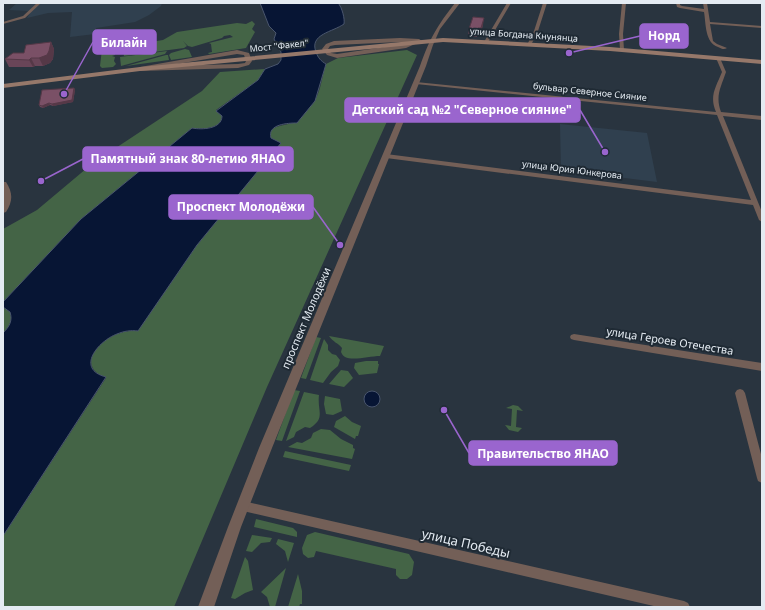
<svg xmlns="http://www.w3.org/2000/svg" width="765" height="610" viewBox="0 0 765 610" font-family="'Noto Sans',sans-serif">
  <style>
    .built { fill: #30404f }
    .green { fill: #446446 }
    .water { fill: #071534; stroke: #49556d }
    .lines { fill: none; stroke-linecap: round; stroke-linejoin: round }
    .minor { fill: #735f57; fill-rule: evenodd }
    .tertiary { fill: #735f57; fill-rule: evenodd }
    .secondary { fill: #96786a; fill-rule: evenodd }
    .wall { fill: #694558 }
    .shaded-wall { fill: #553847 }
    .building { fill: #7a5066; stroke: #553847 }
    .labels { text-anchor: middle; stroke-width: 4; stroke-linejoin: round; paint-order: stroke }
    .far-street-label { font-size: 9px; fill: #e4ebf2; stroke: #1f2a34 }
    .street-label { font-size: 11px; fill: #e4ebf2; stroke: #1f2a34 }
    .near-street-label { font-size: 13px; fill: #e4ebf2; stroke: #1f2a34 }
    .leader { fill: none; stroke: #9a65ce; stroke-width: 1.5 }
    .callout-dot { fill: #9a65ce; stroke: #1f2a34; stroke-width: 1.5 }
    .callout { fill: #9a65ce; stroke: #9a65ce; stroke-width: 1.5 }
    .callout-label { font-size: 12px; text-anchor: middle; font-weight: bold; fill: #fff }
  </style>
  <rect width="100%" height="100%" fill="#29343f"/>
  <path class="built" d="M17 3H162L161 6 149 15 135 22 96 28 95 34 70 37 72 12 48 13 27 18 31 11 9 10Z
    M560 124 647 133 657 182 561 170Z"/>
  <path class="green" d="M252 21 255 24 252 29 255 32 246 48 209 54 208 53 212 52 211 44 209 43 233 37 230 35 224 36 222 38 192 47 188 46 183 41 187 46 184 48 124 56 123 51H121L120 47H123V44H120V40L135 39 133 41H147L151 42 163 40 177 32 237 23 246 24Z
    M111 44H113L116 48 115 55 112 56 115 57 114 61 116 64 113 67 102 68 100 66 102 49 96 48V46Z
    M185 49 189 50 192 57 171 60 169 55 171 53Z
    M407 50 417 55 267 387 174 607H3V536L106 378C77 367 96 342 117 334 124 331 131 331 138 330L197 245 280 143 271 138C267 124 285 127 293 122 297 119 313 105 315 100 321 90 322 76 326 64L338 58Z
    M167 51 165 54 121 66 120 57Z
    M166 55H168L169 60 126 66Z
    M265 69 258 80 216 110 222 116C222 129 202 129 192 128L81 219 3 302V229L37 210 93 163 202 91 220 72Z
    M3 307 10 312C13 321 9 327 3 333Z
    M329 336 384 346 380 356C370 356 353 361 345 357 343 356 342 354 341 352L342 348C338 343 333 342 329 336Z
    M316 337 321 338 306 379 301 378Z
    M324 339 328 345V350L332 354 336 355 340 360 338 366 331 372 323 383 310 380Z
    M366 361H378V364H379L377 373 359 375 354 368 355 363Z
    M341 370 348 371 353 378 344 387 329 384Z
    M294 390 300 391 282 441 276 440Z
    M304 392 319 395C317 411 326 418 310 428L305 427 296 432 294 437 286 441Z
    M325 396 340 399 342 411 333 415 326 414 324 404Z
    M513 405 518 406 523 411 517 410 516 427 522 428 518 432 509 430 505 425 511 426 512 409 506 408Z
    M345 416 352 422 361 426 358 436H356L355 439 334 427 336 421Z
    M321 429 330 430 341 439 353 445V448L355 449 352 459 288 447 297 442 302 443 311 438 313 433Z
    M285 451 351 465 349 471 283 457Z
    M256 519 293 528 297 532V537L254 527Z
    M315 532 409 554 414 562 412 575 407 579H400L396 575V569L316 551 314 557 308 558 303 554 302 548 307 535Z
    M252 535 272 538 270 542 261 543 252 552 246 551Z
    M278 539 294 543 288 562 285 551 276 544Z
    M245 557 248 561 253 590 245 593 235 599 231 598Z
    M286 568 275 607H270L267 597 261 592Z
    M298 574 302 591V604H300L299 607H288Z"/>
  <path class="water" d="M260 3H338C342 7 345 19 344 24 333 32 309 34 316 52 318 58 321 61 326 64L315 101 297 123C288 123 267 124 271 138L281 143 197 245 138 331C131 330 124 331 117 334 98 341 75 369 106 377L3 536V333C9 327 13 321 10 312L3 307V302L81 219 192 128C202 130 222 129 222 116L216 111 258 80 265 69 278 64 281 60V52L274 39 276 33 269 26Z
    M364 399a8 8 0 1 1 16 0a8 8 0 1 1-16 0Z"/>
  <g class="lines">
    <path class="minor" d="M37 3H41L25 18 3 24V22L23 16Z
      M507 3H511L488 42 484 43V42Z
      M543 3H547L538 31 531 45H527L534 31Z
      M622 3H626L623 34 624 50 622 51 620 50 619 34Z
      M676 3H680V5L682 6 704 9 703 3H707L710 22 762 26V28L710 24 713 41 717 44 727 48C724 50 722 49 718 47 705 43 706 24 704 12L680 8 677 7Z
      M716 58H720L726 72C721 87 715 96 721 112L762 116V120L723 116 762 212V222L759 220 753 205 386 158 383 156 386 154 751 200 717 115 416 84 414 83 416 82 716 112C709 96 716 87 722 72Z
      M574 334 762 363V371L574 340 571 339 570 337 571 335Z
      M740 389 743 390 745 393 762 458V483L758 481 757 478 735 393 737 390Z
      M243 501 684 601 688 603 690 607H658L243 511 239 510 238 506 239 502Z"/>
    <path class="tertiary" d="M455 3H460L440 29 433 45 426 66 272 448 241 527 214 607H198L228 527 259 448 420 66C430 38 437 26 455 3Z
      M400 38 419 39 422 41 406 48 337 58 327 55 322 49 326 44 334 41ZM400 42H411L405 44 337 54 331 53 328 49 330 46 335 45Z
      M237 50 249 53 252 61 249 65 238 68 140 71 137 69 140 67ZM237 54 244 55 246 61 245 63 238 64 165 66Z
      M3 182H6C13 193 13 201 6 212L3 213Z"/>
    <path class="secondary" d="M443 38 610 47 762 60V64L610 51 443 42 140 71 3 88V84L140 67Z"/>
  </g>
  <path class="wall" d="M483 25 480 35H477V37L468 36 469 29Z
    M51 42 54 49 53 59 50 63 43 66H35L33 67H9L5 59 24 53Z
    M74 88 75 90 73 102 53 106 50 105 43 108 40 107 39 105Z"/>
  <path class="shaded-wall" d="M484 18 483 25 480 35 481 28Z
    M51 42 54 49 53 59 50 63 43 66 39 58Z
    M31 58 35 66 33 67 29 60Z
    M74 88 75 90 73 102 53 106 52 104Z
    M49 103 50 105 43 108 42 106Z"/>
  <path class="building" d="M473 17 484 18 481 28H478L477 29H469Z
    M51 42 49 51 47 55 39 58H31L29 60 5 59 13 53H24L26 45Z
    M74 88 72 100 52 104 49 103 42 106 39 105 42 90Z"/>
  <g class="labels">
    <g class="far-street-label">
      <text transform="translate(524 35) rotate(4)" y="3">улица Богдана Кнунянца</text>
      <text transform="translate(279 46) rotate(-6)" y="3">Мост "Факел"</text>
      <text transform="translate(590 92) rotate(6)" y="3">бульвар Северное Сияние</text>
      <text transform="translate(572 170) rotate(7)" y="3">улица Юрия Юнкерова</text>
    </g>
    <g class="street-label">
      <text transform="translate(306 318) rotate(-67)" y="4">проспект Молодёжи</text>
      <text transform="translate(670 341) rotate(9)" y="4">улица Героев Отечества</text>
    </g>
    <g class="near-street-label">
      <text transform="translate(466 543) rotate(13)" y="5">улица Победы</text>
    </g>
  </g>
  <path class="leader" d="M569 53L640 36M64 94L93 42M605 152L580 110M41 181L83 159M340 245L313 207M444 410L469 453"/>
  <g class="callout-dot">
    <circle cx="569" cy="53" r="4"/>
    <circle cx="64" cy="94" r="4"/>
    <circle cx="605" cy="152" r="4"/>
    <circle cx="41" cy="181" r="4"/>
    <circle cx="340" cy="245" r="4"/>
    <circle cx="444" cy="410" r="4"/>
  </g>
  <g class="callout">
    <rect x="640" y="24" width="48" height="24" rx="4"/>
    <rect x="93" y="30" width="63" height="24" rx="4"/>
    <rect x="345" y="98" width="235" height="24" rx="4"/>
    <rect x="83" y="147" width="210" height="24" rx="4"/>
    <rect x="169" y="195" width="144" height="24" rx="4"/>
    <rect x="469" y="441" width="148" height="24" rx="4"/>
  </g>
  <g class="callout-label">
    <text x="664" y="40">Норд</text>
    <text x="124" y="47">Билайн</text>
    <text x="462" y="114">Детский сад №2 "Северное сияние"</text>
    <text x="188" y="163">Памятный знак 80-летию ЯНАО</text>
    <text x="241" y="211">Проспект Молодёжи</text>
    <text x="543" y="458">Правительство ЯНАО</text>
  </g>
  <rect width="765" height="610" fill="none" stroke="#e4ebf2" stroke-width="8"/>
</svg>
